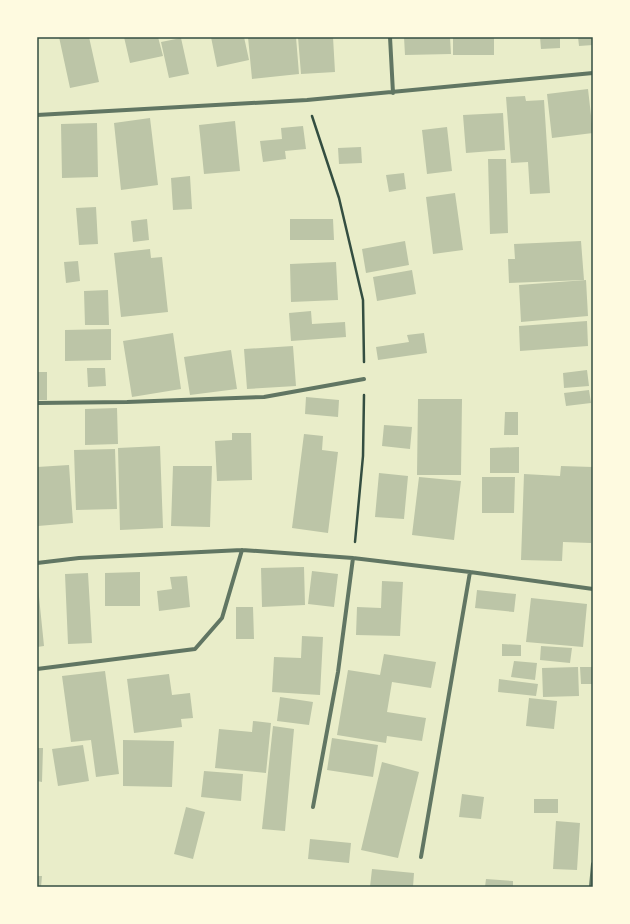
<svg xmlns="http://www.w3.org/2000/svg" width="630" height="924" viewBox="0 0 630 924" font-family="Rubik,sans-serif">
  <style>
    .building { fill: #bcc5a7 }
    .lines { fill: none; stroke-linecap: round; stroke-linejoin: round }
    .path { stroke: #344e41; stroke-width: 2.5 }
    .minor { stroke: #617663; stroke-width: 4 }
    .neatline { fill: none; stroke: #344e41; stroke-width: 1.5 }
  </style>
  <rect width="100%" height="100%" fill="#e9edc9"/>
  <path class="building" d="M59 37H89L99 82 70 88Z
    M124 37H158L163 56 130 63Z
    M211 37H244L249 60 217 67Z
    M248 37H296L299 74 252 79Z
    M298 37H333L335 72 301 74Z
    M404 37H450L451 54 405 55Z
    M453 37H494V55H453Z
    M540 37H560V48L541 49Z
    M578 37H593V45L579 46Z
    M181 38 189 74 169 78 161 42Z
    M588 89 593 133 552 138 547 94Z
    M525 96 526 101 544 100 550 193 530 194 528 162 511 163 506 97Z
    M503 113 505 150 466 153 463 115Z
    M150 118 158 185 121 190 114 123Z
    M235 121 240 171 204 174 199 125Z
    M97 123 98 177 62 178 61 124Z
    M303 126 306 149 285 151 286 159 263 162 260 141 282 139 281 128Z
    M447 127 452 171 427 174 422 130Z
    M361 147 362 163 339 164 338 148Z
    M488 159H506L508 233 490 234Z
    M404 173 406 189 389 192 386 175Z
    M190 176 192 209 173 210 171 178Z
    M455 193 463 250 433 254 426 197Z
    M96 207 98 244 79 245 76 208Z
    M147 219 149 240 133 242 131 221Z
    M290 219H333L334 240H290Z
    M405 241 409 265 366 273 362 249Z
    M581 241 584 280 509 283 508 259H515L514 244Z
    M150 249 151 258 162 257 168 312 121 317 114 253Z
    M78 261 80 281 66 283 64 262Z
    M336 262 338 300 291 302 290 264Z
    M412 270 416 294 377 301 373 277Z
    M586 280 588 316 521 322 519 285Z
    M108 290 109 325H85L84 291Z
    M311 311 312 324 345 322 346 337 291 341 289 313Z
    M587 321 588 346 520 351 519 326Z
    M111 329V360L65 361V330Z
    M173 333 181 389 132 397 123 341Z
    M424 333 427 353 378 360 376 347 409 342 407 335Z
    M293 346 296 386 247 389 244 349Z
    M231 350 237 389 190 395 184 357Z
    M87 368H105L106 386 88 387Z
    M587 370 589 386 564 388 563 373Z
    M37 372H47V400H37Z
    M589 390 591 403 566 406 564 393Z
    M306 397 339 400 338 417 305 414Z
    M418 399H462L461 475H417Z
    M117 408 118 444 85 445V409Z
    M505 412H518V435H504Z
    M384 425 412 427 410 449 382 446Z
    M232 433H251L252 480 217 481 215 441 232 440Z
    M304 434 323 436 322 450 338 452 328 533 292 528Z
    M160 446 163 528 120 530 118 448Z
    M519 447V473H490V448Z
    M115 449 117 509 76 510 74 450Z
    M69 465 73 523 38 526 37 467Z
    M173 466H212L210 527 171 526Z
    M561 466 593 467 591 543 563 542 562 561 521 560 524 474 560 476Z
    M379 473 408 476 404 519 375 517Z
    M419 477 461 481 454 540 412 535Z
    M482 477H515L514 513H482Z
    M304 567 305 605 262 607 261 568Z
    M312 571 338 574 334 607 308 604Z
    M140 572V606H105V573Z
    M88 573 92 643 68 644 65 574Z
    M187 576 190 607 159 611 157 591 172 589 170 577Z
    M382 581 403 582 400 636 356 635 357 607 381 608Z
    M37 587H38L44 646 37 647Z
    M477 590 516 594 514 612 475 608Z
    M531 598 587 604 583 647 526 642Z
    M236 607H253L254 639H236Z
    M302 636 323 637 320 695 272 692 274 657 301 658Z
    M502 644 521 645V656H502Z
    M541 646 572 648 570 663 540 660Z
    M384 654 436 662 431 688 392 682 387 712 426 718 422 741 387 736 386 743 337 735 348 670 380 675Z
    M514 661 537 663 535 680 511 677Z
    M578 667 579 696 543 697 542 668Z
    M580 667H592L593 684H581Z
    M105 671 119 774 96 777 91 740 71 742 62 676Z
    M169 674 172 695 190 693 193 718 181 719 182 727 134 733 127 679Z
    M499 679 538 684 536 696 498 692Z
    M280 697 313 702 309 725 277 721Z
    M529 698 557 701 554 729 526 726Z
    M253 721 271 723 266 773 215 768 219 729 252 732Z
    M273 726 294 729 285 831 262 829Z
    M332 738 378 745 373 777 327 770Z
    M123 740 174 741 172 787 123 786Z
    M83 745 89 781 58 786 52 749Z
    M37 748H43L42 782 37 781Z
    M382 762 419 772 398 858 361 850Z
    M204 771 243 774 241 801 201 797Z
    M462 794 484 797 481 819 459 817Z
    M534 799H558V813H534Z
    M186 807 205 812 193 859 174 854Z
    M556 821 580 823 577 870 553 869Z
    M310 839 351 843 349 863 308 859Z
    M372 869 414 873 413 887H370Z
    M37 876H42L41 887H37Z
    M486 879 513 881V887H485Z"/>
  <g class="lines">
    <path class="path" d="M312 116 339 198 363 300 364 362
      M355 542 363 456 364 395"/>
    <path class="minor" d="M390 37 393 93
      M37 115 307 100 593 73
      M37 403 127 402 264 397 364 379
      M37 563 79 558 242 550 353 558 470 572 593 589
      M37 669 195 649 222 618 242 550
      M313 807 338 672 353 558
      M421 857 470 572
      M591 887 593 864"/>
  </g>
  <rect width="630" height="924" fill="none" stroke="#fefae0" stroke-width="76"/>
  <rect x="38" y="38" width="554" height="848" class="neatline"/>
</svg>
